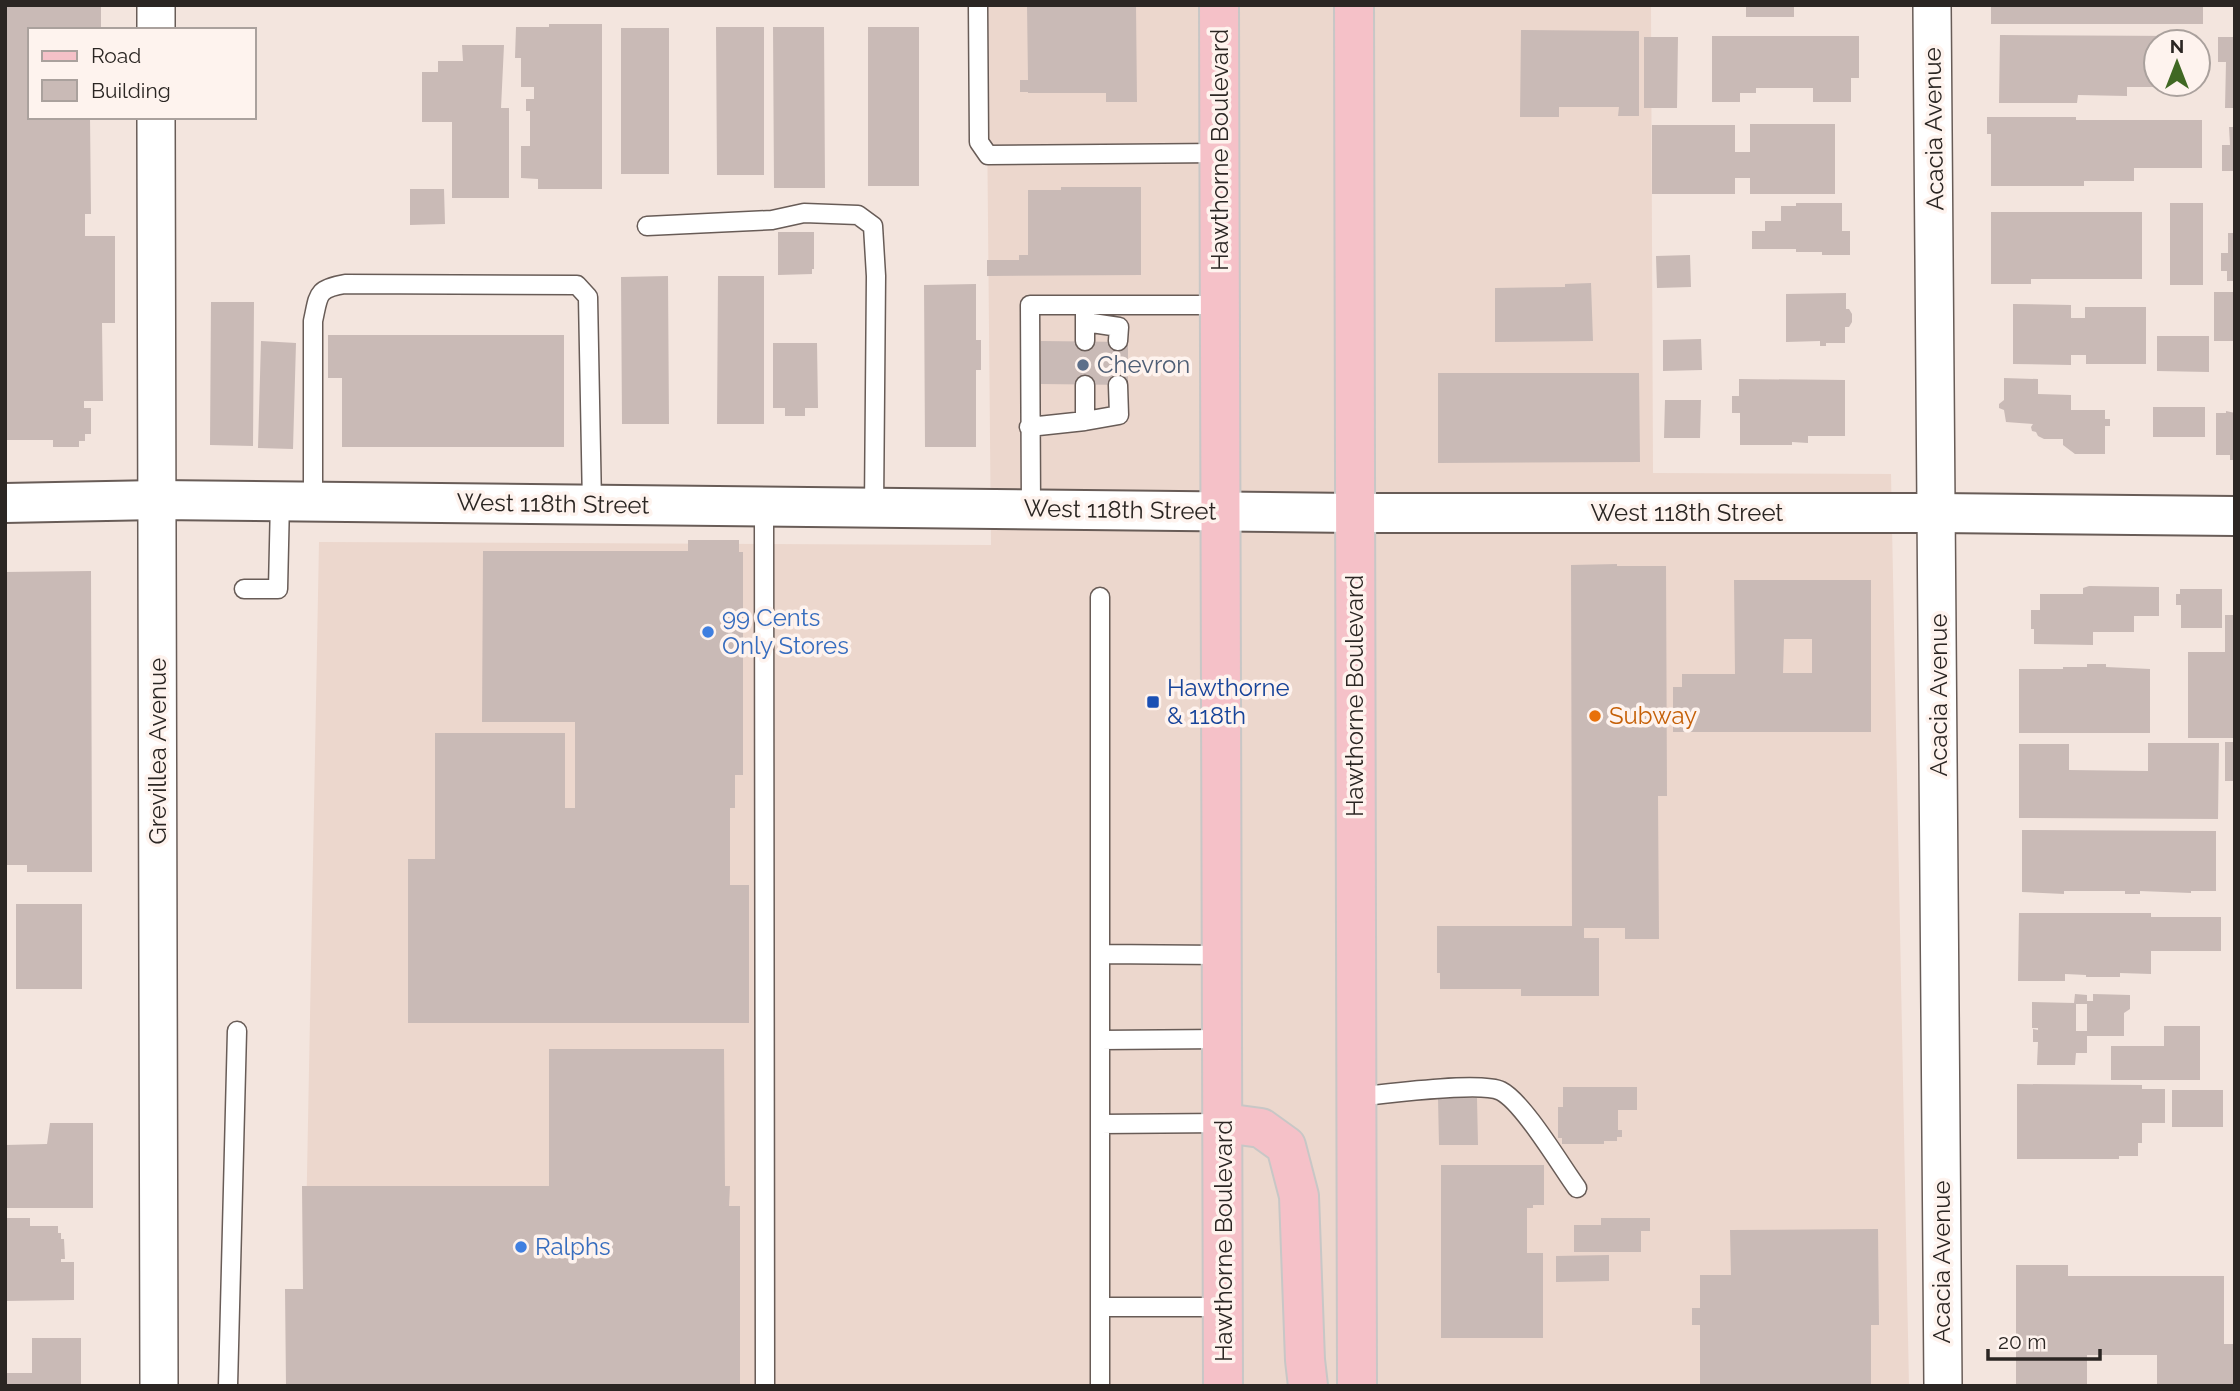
<svg xmlns="http://www.w3.org/2000/svg" width="2240" height="1391" viewBox="0 0 2240 1391" font-family="Raleway,sans-serif">
  <style>
    .built { fill: #ecd7cd }
    .building { fill: #c9bab6; fill-rule: evenodd }
    .lines { fill: none; stroke-linecap: round; stroke-linejoin: round }
    .service-casing { stroke: #685c57; stroke-width: 21 }
    .minor-casing { stroke: #685c57; stroke-width: 40 }
    .tertiary-casing { stroke: #685c57; stroke-width: 42 }
    .primary-casing { stroke: #c8c7c6; stroke-width: 42 }
    .service { stroke: #fff; stroke-width: 18 }
    .minor { stroke: #fff; stroke-width: 37 }
    .tertiary { stroke: #fff; stroke-width: 38 }
    .primary { stroke: #f5c1c8; stroke-width: 38 }
    .service-dot { fill: #5c6f8a; stroke: #fef3ee; stroke-width: 2.5 }
    .shop-dot { fill: #3f7fe0; stroke: #fef3ee; stroke-width: 2.5 }
    .transit-dot { fill: #1a4fb4; stroke: #fef3ee; stroke-width: 2.5 }
    .food-dot { fill: #e8710a; stroke: #fef3ee; stroke-width: 2.5 }
    .labels { text-anchor: middle; stroke-width: 7; stroke-linejoin: round; paint-order: stroke }
    .street-label { font-size: 24px; fill: #2b2623; stroke: #fef3ee }
    .service-label { font-size: 24px; fill: #4e5e75; stroke: #fef3ee; text-anchor: start }
    .shop-label { font-size: 24px; fill: #366cbe; stroke: #fef3ee; text-anchor: start }
    .transit-label { font-size: 24px; fill: #164399; stroke: #fef3ee; text-anchor: start }
    .food-label { font-size: 24px; fill: #c56008; stroke: #fef3ee; text-anchor: start }
  </style>
  <rect width="100%" height="100%" fill="#f3e5de"/>
  <path class="built" d="M986 5H1651L1653 473 1891 474 1909 1386H303L319 542 991 545Z"/>
  <path class="building" d="M5 5H101V30H30V117H90L91 214H85V236H115V323H102L103 401H84V408H91V434H85V441H79V447H53V440H5Z
    M1027 5H1136L1137 102H1106V93H1028V92H1020V80H1028Z
    M1746 5H1794V17H1746Z
    M1991 5H2203V24H1991Z
    M549 24H602V189H538V179L521 178V146H530V111H526V99H534V87H521V58H515L516 27H549Z
    M716 27H764V175H717Z
    M773 27H824L825 188H774Z
    M868 27H919V186H868Z
    M621 28H669V174H621Z
    M1521 30 1639 31V116H1618L1619 107H1559V117H1520Z
    M2000 35 2178 36V38H2188V42H2156V84H2195V87H2127V96L2078 95 2077 103H1999Z
    M1712 36H1859V78H1851V102H1813V88H1756V93H1740V102H1712Z
    M1644 37H1678L1677 108H1644Z
    M2218 37H2235V108H2225L2226 62H2218Z
    M462 45H504L501 108H509V198H452V122H422V72H438V61H463Z
    M1987 117H2076V120H2202V168H2134V181H2084V186H1991V134H1987Z
    M1750 124H1835V194H1750V178H1735V194H1652V125H1735V152H1750Z
    M2229 127H2235V171H2222V145H2230Z
    M1061 187H1141V275L987 276V260H1019V255H1028V190H1061Z
    M410 189H444L445 224 410 225Z
    M1796 203H1842V231H1850V255H1822V252H1796V249H1752V231H1765V221H1781V206H1796Z
    M2170 203H2203V285H2170Z
    M1991 212H2142V279H2031V284H1991Z
    M778 232H814V269H812V274L778 275Z
    M2228 233H2235V281H2227V271H2221V253H2228Z
    M1690 255 1691 287 1657 288 1656 256Z
    M668 276 669 424H622L621 277Z
    M718 276H764V424H717Z
    M1591 283 1593 341 1495 342V288L1565 287V284Z
    M976 284V340H981V370H976V447H925L924 285Z
    M2214 292H2235V341H2214Z
    M1846 293V309H1849L1852 314V322L1849 327H1845V343H1826V346H1820V341L1786 342V294Z
    M211 302H254L253 446 210 445Z
    M2013 304 2071 305V318H2085V307H2146V364H2086V355H2071V365L2013 364Z
    M328 335H564V447H342V378H328Z
    M2157 336H2209V372L2157 371Z
    M1701 339 1702 370 1663 371V340Z
    M261 341 296 343 293 449 258 448Z
    M1041 341 1128 342V385L1041 384Z
    M773 343H817L818 408H805V416H785V408H773Z
    M1438 373H1639L1640 462 1438 463Z
    M2004 378 2038 379V394L2071 395V410H2105V419H2110V426H2105V454H2075L2063 445V439H2044L2038 436 2036 432 2032 431 2031 427 2033 424 2006 422 2004 410 1999 408V404L2004 400Z
    M1739 379 1845 380V436H1808V443L1792 442V445H1740V413H1732V396H1739Z
    M1665 400H1701L1700 438H1664Z
    M2153 407H2205V437H2153Z
    M2226 411 2235 413V460H2230V455H2216V413H2226Z
    M688 540H739V552H743V775H735V808H730V885H749V1023H408V859H435V733H565V808H575V722H482L483 551H688Z
    M1617 564V566H1666L1667 796H1658L1659 939H1625V928H1584V938H1599V996H1521V989H1440V973H1437V926H1572L1571 565Z
    M91 571 92 872H27V865H5V572Z
    M1734 580H1871V732H1673V687H1682V674H1735ZM1784 639H1812V673H1783Z
    M2089 586 2159 587V616H2134V632H2093V645L2034 644V629H2031V610H2040V594H2083V588Z
    M2180 589H2222V628H2181V605H2176V594H2180Z
    M2225 615H2235V738H2188V652H2225Z
    M2087 664H2106V667L2150 669V733H2019V669H2063V667H2087Z
    M2225 742H2235V781H2225Z
    M2148 743H2219L2218 819 2019 818V744H2069V770L2148 771Z
    M2022 830 2216 831V891H2191V893L2140 891V894H2125V891H2064V894L2022 892Z
    M16 904H82V989H16Z
    M2019 913H2151V917H2221V951H2151V974L2120 973V977H2086V975L2065 974V981H2018Z
    M2075 994 2087 995V1001H2093V994L2130 995V1009L2124 1013V1036H2087V1053H2076L2075 1065H2037L2038 1042H2033V1029L2038 1030V1028H2032V1002L2074 1003ZM2076 1004H2087V1031H2076Z
    M2164 1026H2200V1080H2111V1046H2164Z
    M549 1049H724L725 1186H730L729 1206H740V1386H286L285 1289H303L302 1186H549Z
    M2017 1084 2142 1085V1089H2165V1123H2142V1143H2138V1156H2119V1159H2017Z
    M1563 1087H1637V1110H1618V1130H1622V1137H1617V1141H1604V1144H1562V1138H1558V1107H1563Z
    M2172 1090H2223V1127H2172Z
    M1438 1098H1477L1478 1145H1439Z
    M50 1123H93V1208H5V1145L47 1144Z
    M1441 1165H1544V1205H1533V1208H1527V1253H1543V1338H1441Z
    M5 1218H30V1226H58V1233H61V1239H64L65 1259H61V1262H74V1300L5 1301Z
    M1601 1218H1650V1231H1641V1252H1574V1225H1601Z
    M1878 1229 1879 1325H1871V1386H1700V1325H1692V1308H1700V1275H1731L1730 1230Z
    M1609 1255V1281L1556 1282V1256Z
    M2016 1265H2068V1276H2224V1344H2235V1386H2157V1355H2087V1386H2016Z
    M32 1338H81V1386H5V1373H32Z"/>
  <g class="lines">
    <defs>
      <path id="service" d="M978 5 979 142 988 155 1220 153
        M647 226 772 220 804 213 858 215 873 226 876 276 874 508
        M1085 313V341
        M1085 322 1119 327 1118 341
        M1085 385V421L1119 415 1118 385
        M1029 427 1085 421
        M313 502V321C319 294 316 289 345 284L577 285 588 297 592 505
        M764 507 765 1386
        M1031 508 1030 305H1220
        M244 589H278L280 501
        M1100 597V1386
        M1100 954 1222 955
        M1100 1040 1223 1039
        M1356 1097C1383 1094 1481 1081 1501 1091 1523 1102 1561 1166 1577 1188
        M1100 1124 1224 1123
        M1100 1307H1223
        M228 1386 237 1031"/>
      <path id="minor" d="M156 5V30
        M1932 5 1943 1386
        M156 117 159 1386"/>
      <path id="tertiary" d="M5 503 157 500 1354 513H1938L2235 516"/>
      <path id="primary" d="M1219 5 1223 1386
        M1354 5 1357 1386
        M1224 1123 1261 1128 1286 1146 1299 1196 1305 1360 1308 1386"/>
    </defs>
    <use href="#service" class="service-casing"/>
    <use href="#minor" class="minor-casing"/>
    <use href="#tertiary" class="tertiary-casing"/>
    <use href="#primary" class="primary-casing"/>
    <use href="#service" class="service"/>
    <use href="#minor" class="minor"/>
    <use href="#tertiary" class="tertiary"/>
    <use href="#primary" class="primary"/>
  </g>
  <circle class="service-dot" cx="1083" cy="365" r="7"/>
  <g class="shop-dot">
    <circle cx="708" cy="632" r="7"/>
    <circle cx="521" cy="1247" r="7"/>
  </g>
  <rect class="transit-dot" x="1146" y="695" width="14" height="14" rx="3.5"/>
  <circle class="food-dot" cx="1595" cy="716" r="7"/>
  <g class="labels">
    <g class="street-label">
      <text transform="translate(1934 129) rotate(-91)" y="8">Acacia Avenue</text>
      <text transform="translate(1220 150) rotate(-90)" y="8">Hawthorne Boulevard</text>
      <text transform="translate(553 504) rotate(1)" y="8">West 118th Street</text>
      <text transform="translate(1120 510) rotate(1)" y="8">West 118th Street</text>
      <text x="1687" y="521">West 118th Street</text>
      <text transform="translate(1939 695) rotate(-90)" y="8">Acacia Avenue</text>
      <text transform="translate(1355 696) rotate(-90)" y="8">Hawthorne Boulevard</text>
      <text transform="translate(158 751) rotate(-90)" y="8">Grevillea Avenue</text>
      <text transform="translate(1224 1241) rotate(-90)" y="8">Hawthorne Boulevard</text>
      <text transform="translate(1942 1262) rotate(-90)" y="8">Acacia Avenue</text>
    </g>
    <g class="service-label">
      <text x="1097" y="373">Chevron</text>
    </g>
    <g class="shop-label">
      <text x="722" y="626">99 Cents<tspan x="722" dy="28">Only Stores</tspan></text>
      <text x="535" y="1255">Ralphs</text>
    </g>
    <g class="transit-label">
      <text x="1167" y="696">Hawthorne<tspan x="1167" dy="28">&amp; 118th</tspan></text>
    </g>
    <g class="food-label">
      <text x="1609" y="724">Subway</text>
    </g>
  </g>
  <rect width="2240" height="1391" fill="none" stroke="#2b2623" stroke-width="14"/>
  <rect x="28" y="28" width="228" height="91" fill="#fef3ee" stroke="#aaa19d" stroke-width="2"/>
  <rect x="42" y="51" width="35" height="10" fill="#f5c1c8" stroke="#aaa19d" stroke-width="2"/>
  <text x="91" y="63" font-size="21" fill="#2b2623">Road</text>
  <rect x="42" y="80" width="35" height="21" fill="#c9bab6" stroke="#aaa19d" stroke-width="2"/>
  <text x="91" y="98" font-size="21" fill="#2b2623">Building</text>
  <g transform="translate(2177 63)"><circle r="33" fill="#fef3ee" stroke="#aaa19d" stroke-width="2"/>
  <path d="M0-5L12 26L0 18L-12 26Z" fill="#406823"/>
  <text y="-10" font-size="19" font-weight="bold" text-anchor="middle" fill="#2b2623">N</text>
  </g>
  <path d="M1988 1349v10h112v-10" fill="none" stroke="#2b2623" stroke-width="3.5"/>
  <text x="1998" y="1349" font-size="21" fill="#2b2623" stroke="#fef3ee" stroke-width="5" paint-order="stroke">20 m</text>
</svg>
